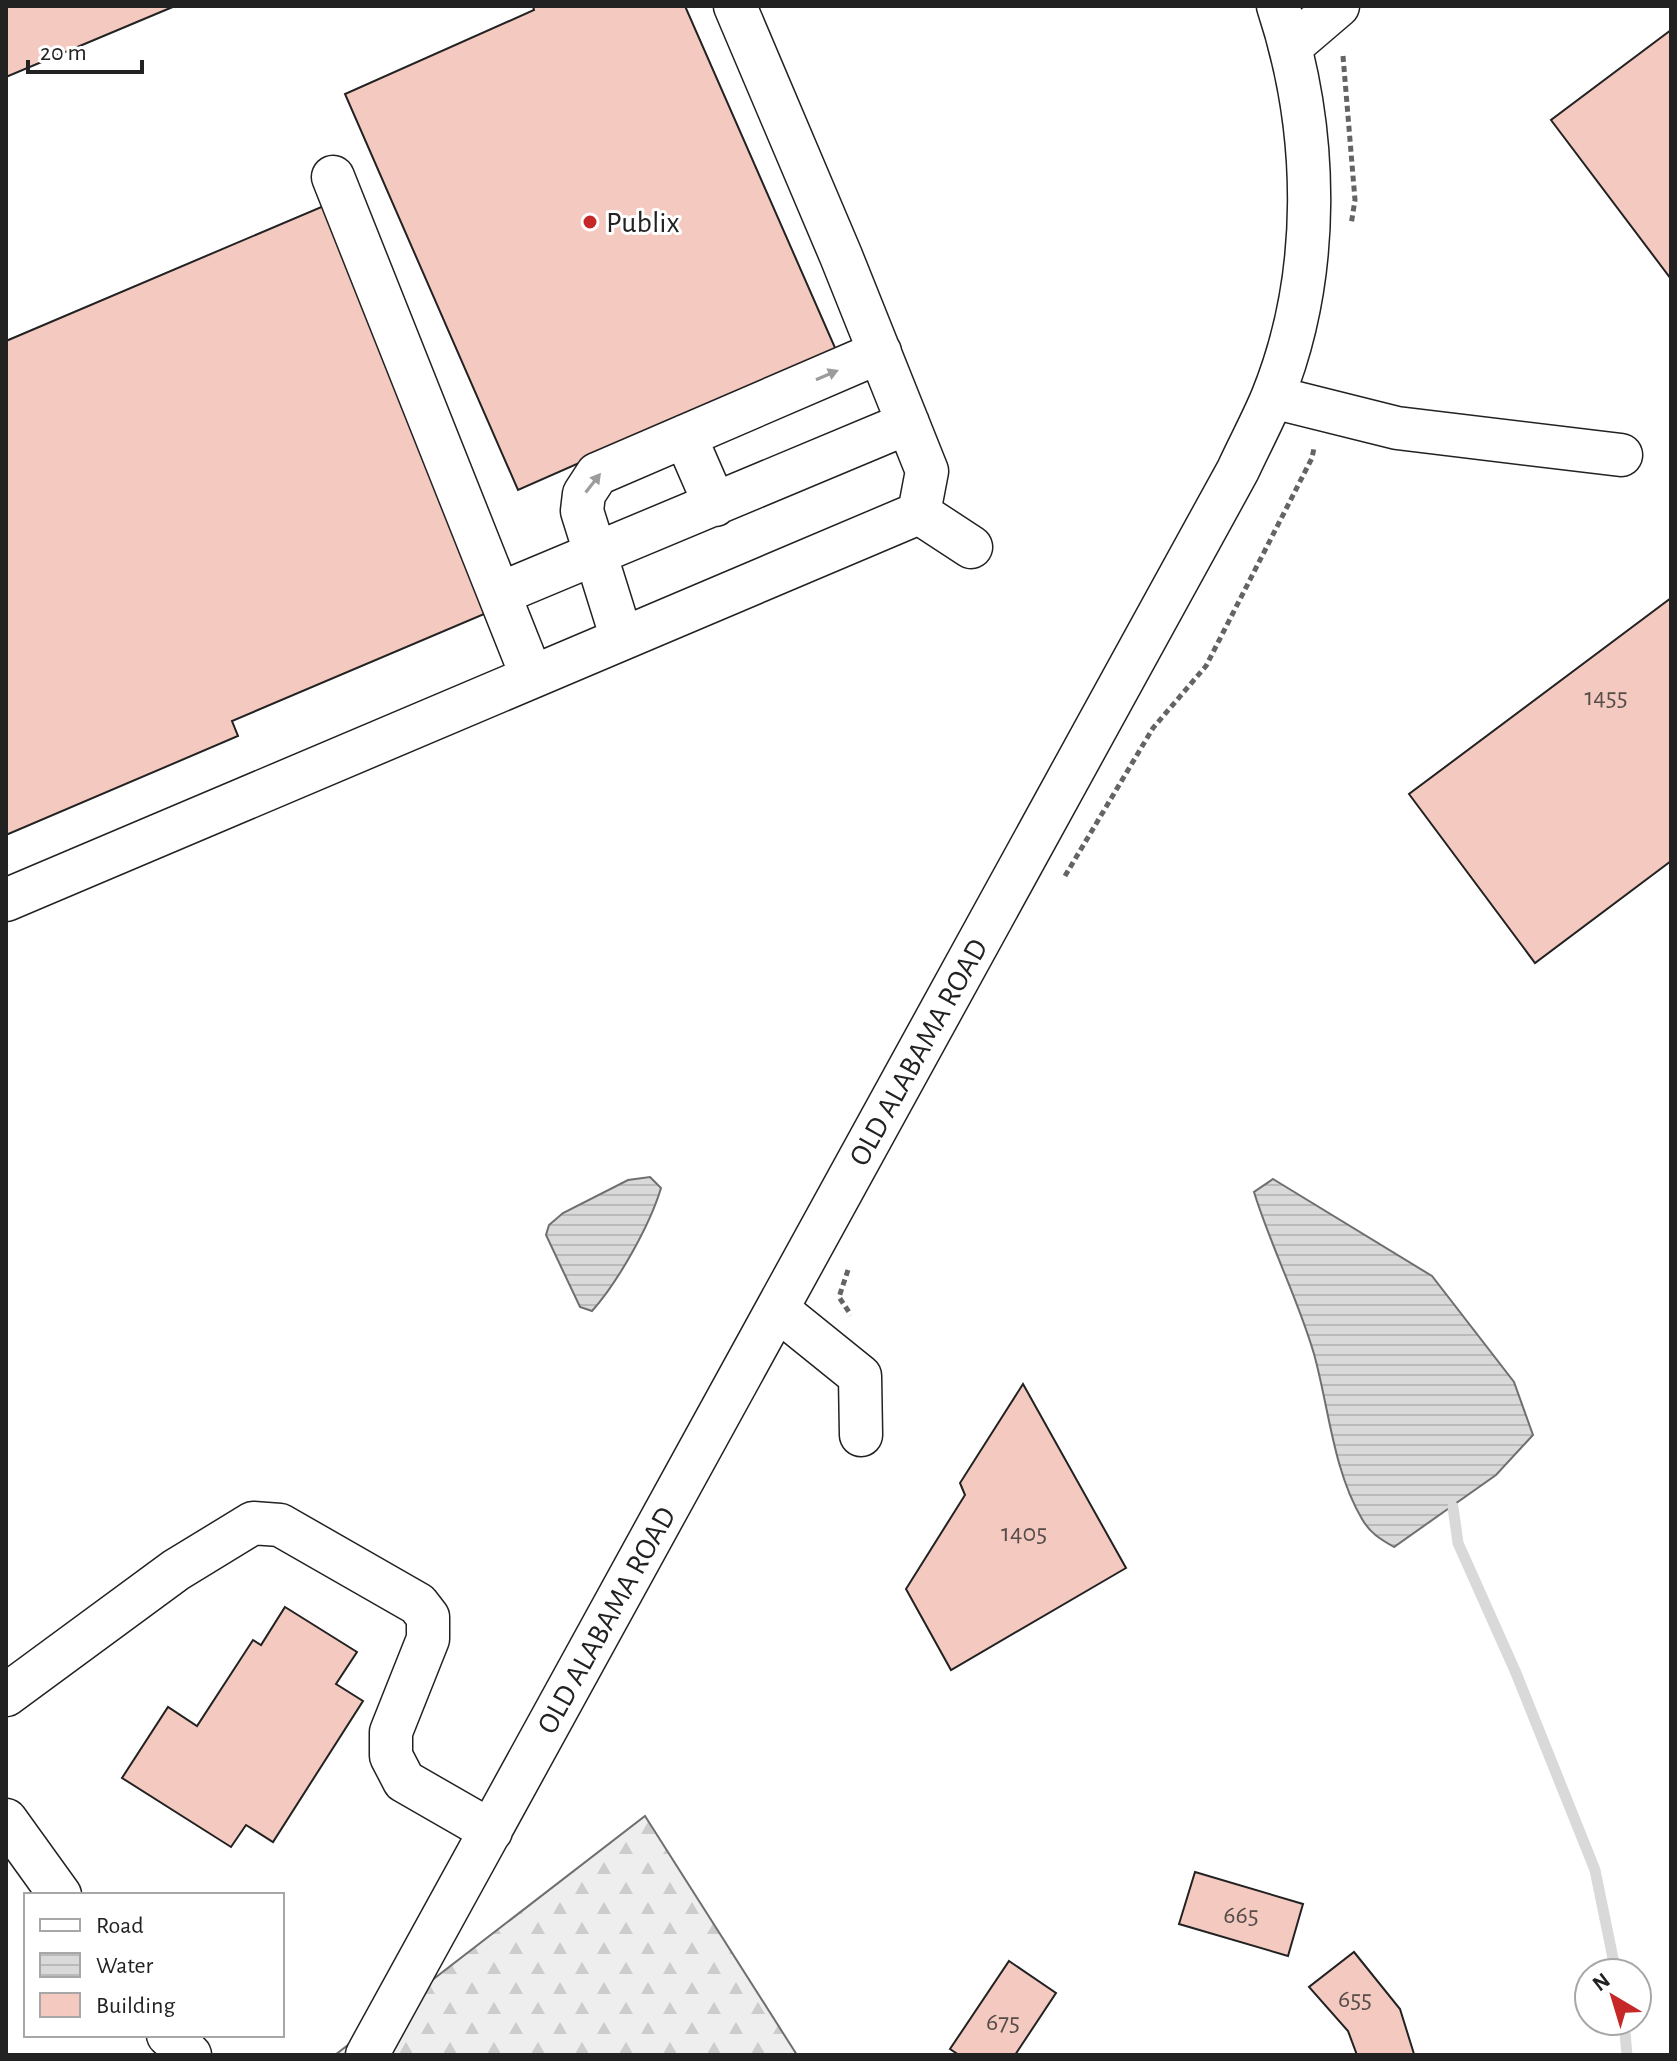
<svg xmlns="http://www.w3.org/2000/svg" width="1677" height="2061" viewBox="0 0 1677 2061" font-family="'Alegreya Sans',sans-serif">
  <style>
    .forest { fill: url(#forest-firs); stroke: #6f6f6f; stroke-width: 2 }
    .water { fill: url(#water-rules); stroke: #6f6f6f; stroke-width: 2 }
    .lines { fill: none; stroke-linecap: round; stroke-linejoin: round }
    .stream { stroke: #d9d9d9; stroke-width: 11 }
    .building { fill: #f3c9c0; stroke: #222; stroke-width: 2 }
    .minor-casing { stroke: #222; stroke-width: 45 }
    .path { stroke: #646464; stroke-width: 5; stroke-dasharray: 6 4; stroke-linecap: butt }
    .minor { stroke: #fff; stroke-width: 42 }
    .oneway { fill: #9c9c9c }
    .poi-dot { fill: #c62828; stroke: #fff; stroke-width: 3 }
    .labels { text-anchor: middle; stroke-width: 6; stroke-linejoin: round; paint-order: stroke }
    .number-label { font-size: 26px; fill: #564c4a }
    .poi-label { font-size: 30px; fill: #222; stroke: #fff; text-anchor: start }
    .street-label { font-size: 30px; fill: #222; stroke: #fff }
  </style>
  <defs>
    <pattern id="forest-firs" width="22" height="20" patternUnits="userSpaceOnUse" patternTransform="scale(2)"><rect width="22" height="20" fill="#eee"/><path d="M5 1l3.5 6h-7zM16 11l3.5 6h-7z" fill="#ccc"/></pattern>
    <pattern id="water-rules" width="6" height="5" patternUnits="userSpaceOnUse" patternTransform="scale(2)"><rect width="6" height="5" fill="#d9d9d9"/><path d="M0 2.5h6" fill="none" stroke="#bababa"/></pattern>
  </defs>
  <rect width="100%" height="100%" fill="#fff"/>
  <path class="forest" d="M645 1816 797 2055H335Z"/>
  <path class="water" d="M650 1177 661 1188C650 1225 618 1282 592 1311L580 1307 546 1235 549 1225 563 1213 628 1180Z
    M1273 1179 1432 1276 1514 1382 1533 1435 1496 1475 1394 1547C1380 1539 1370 1533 1362 1519 1333 1470 1329 1408 1314 1354 1298 1299 1271 1247 1254 1192Z"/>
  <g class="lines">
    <path class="stream" d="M1453 1507 1458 1543 1516 1673 1595 1870 1616 1973
      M1624 2021 1627 2055"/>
  </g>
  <path class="building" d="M6 6H175L6 77Z
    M533 6H685L836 350 518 490 345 94 534 10Z
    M1671 30V279L1551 120Z
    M326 205 496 609 232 721 238 736 6 835V341Z
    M1671 598V861L1535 963 1409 794Z
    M1023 1384 1126 1568 951 1670 906 1589 965 1495 960 1483Z
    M285 1607 357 1652 336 1684 363 1701 273 1842 246 1825 231 1847 122 1778 168 1707 197 1726 253 1640 261 1645Z
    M1195 1872 1303 1904 1288 1956 1179 1924Z
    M1354 1952 1400 2009 1414 2054 1357 2055 1348 2031 1309 1987Z
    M1009 1961 1056 1993 1015 2055H959L950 2049Z"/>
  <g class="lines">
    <defs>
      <path id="minor" d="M735 6 841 256 927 471 919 513
        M1290 47 1338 6
        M333 177 532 677
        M1273 397 1397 428 1621 455
        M685 436 715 505
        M919 513 971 547
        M499 594 908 423
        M622 639 582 511 584 494 597 474 880 352
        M6 900 919 513
        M777 1309 860 1376 861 1435
        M6 1695 176 1570 253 1523 280 1525 418 1604 428 1617V1639L391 1732V1756L404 1781 491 1831
        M6 1820 60 1895
        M168 2035 190 2055
        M367 2055 1238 470C1249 446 1262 422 1272 398 1322 275 1319 130 1278 6"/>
    </defs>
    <use href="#minor" class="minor-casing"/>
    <path class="path" d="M1343 56 1355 200 1351 225
      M1065 876 1153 728 1206 666 1312 458 1314 448
      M848 1270 839 1297 851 1315"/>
    <use href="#minor" class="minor"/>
  </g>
  <defs><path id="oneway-solid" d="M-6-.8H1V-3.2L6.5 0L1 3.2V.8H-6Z" transform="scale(2)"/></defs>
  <g class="oneway">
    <use href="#oneway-solid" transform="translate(827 375) rotate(-23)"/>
    <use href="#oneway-solid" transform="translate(593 483) rotate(-52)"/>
  </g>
  <circle class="poi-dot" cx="590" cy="222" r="8"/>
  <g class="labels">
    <g class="number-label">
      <text x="1606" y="705">1455</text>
      <text x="1024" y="1541">1405</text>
      <text x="1241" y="1923">665</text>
      <text x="1355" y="2007">655</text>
      <text x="1003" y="2030">675</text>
    </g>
    <g class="poi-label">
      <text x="606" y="232">Publix</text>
    </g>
    <g class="street-label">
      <text transform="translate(918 1052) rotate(-61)" y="10">OLD ALABAMA ROAD</text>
      <text transform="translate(606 1620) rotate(-61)" y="10">OLD ALABAMA ROAD</text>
    </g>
  </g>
  <rect width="1677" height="2061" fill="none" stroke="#222222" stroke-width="16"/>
  <rect x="24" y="1893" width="260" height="144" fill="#ffffff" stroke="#a7a7a7" stroke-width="2"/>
  <rect x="40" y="1919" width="40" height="12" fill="#ffffff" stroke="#a7a7a7" stroke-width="2"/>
  <text x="96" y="1933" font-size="24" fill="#222222">Road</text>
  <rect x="40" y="1953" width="40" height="24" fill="url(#water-rules)" stroke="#a7a7a7" stroke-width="2"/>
  <text x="96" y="1973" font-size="24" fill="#222222">Water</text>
  <rect x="40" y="1993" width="40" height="24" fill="#f3c9c0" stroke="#a7a7a7" stroke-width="2"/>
  <text x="96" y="2013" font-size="24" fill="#222222">Building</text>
  <g transform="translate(1613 1997) rotate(322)"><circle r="38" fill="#ffffff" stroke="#a7a7a7" stroke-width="2"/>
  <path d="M0-6L14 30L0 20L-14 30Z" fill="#c62828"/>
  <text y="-12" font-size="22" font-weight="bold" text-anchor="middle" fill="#222222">N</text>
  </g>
  <path d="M28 60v12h114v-12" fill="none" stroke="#222222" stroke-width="4"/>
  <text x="40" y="60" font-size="24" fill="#222222" stroke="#ffffff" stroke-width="6" paint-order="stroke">20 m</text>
</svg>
